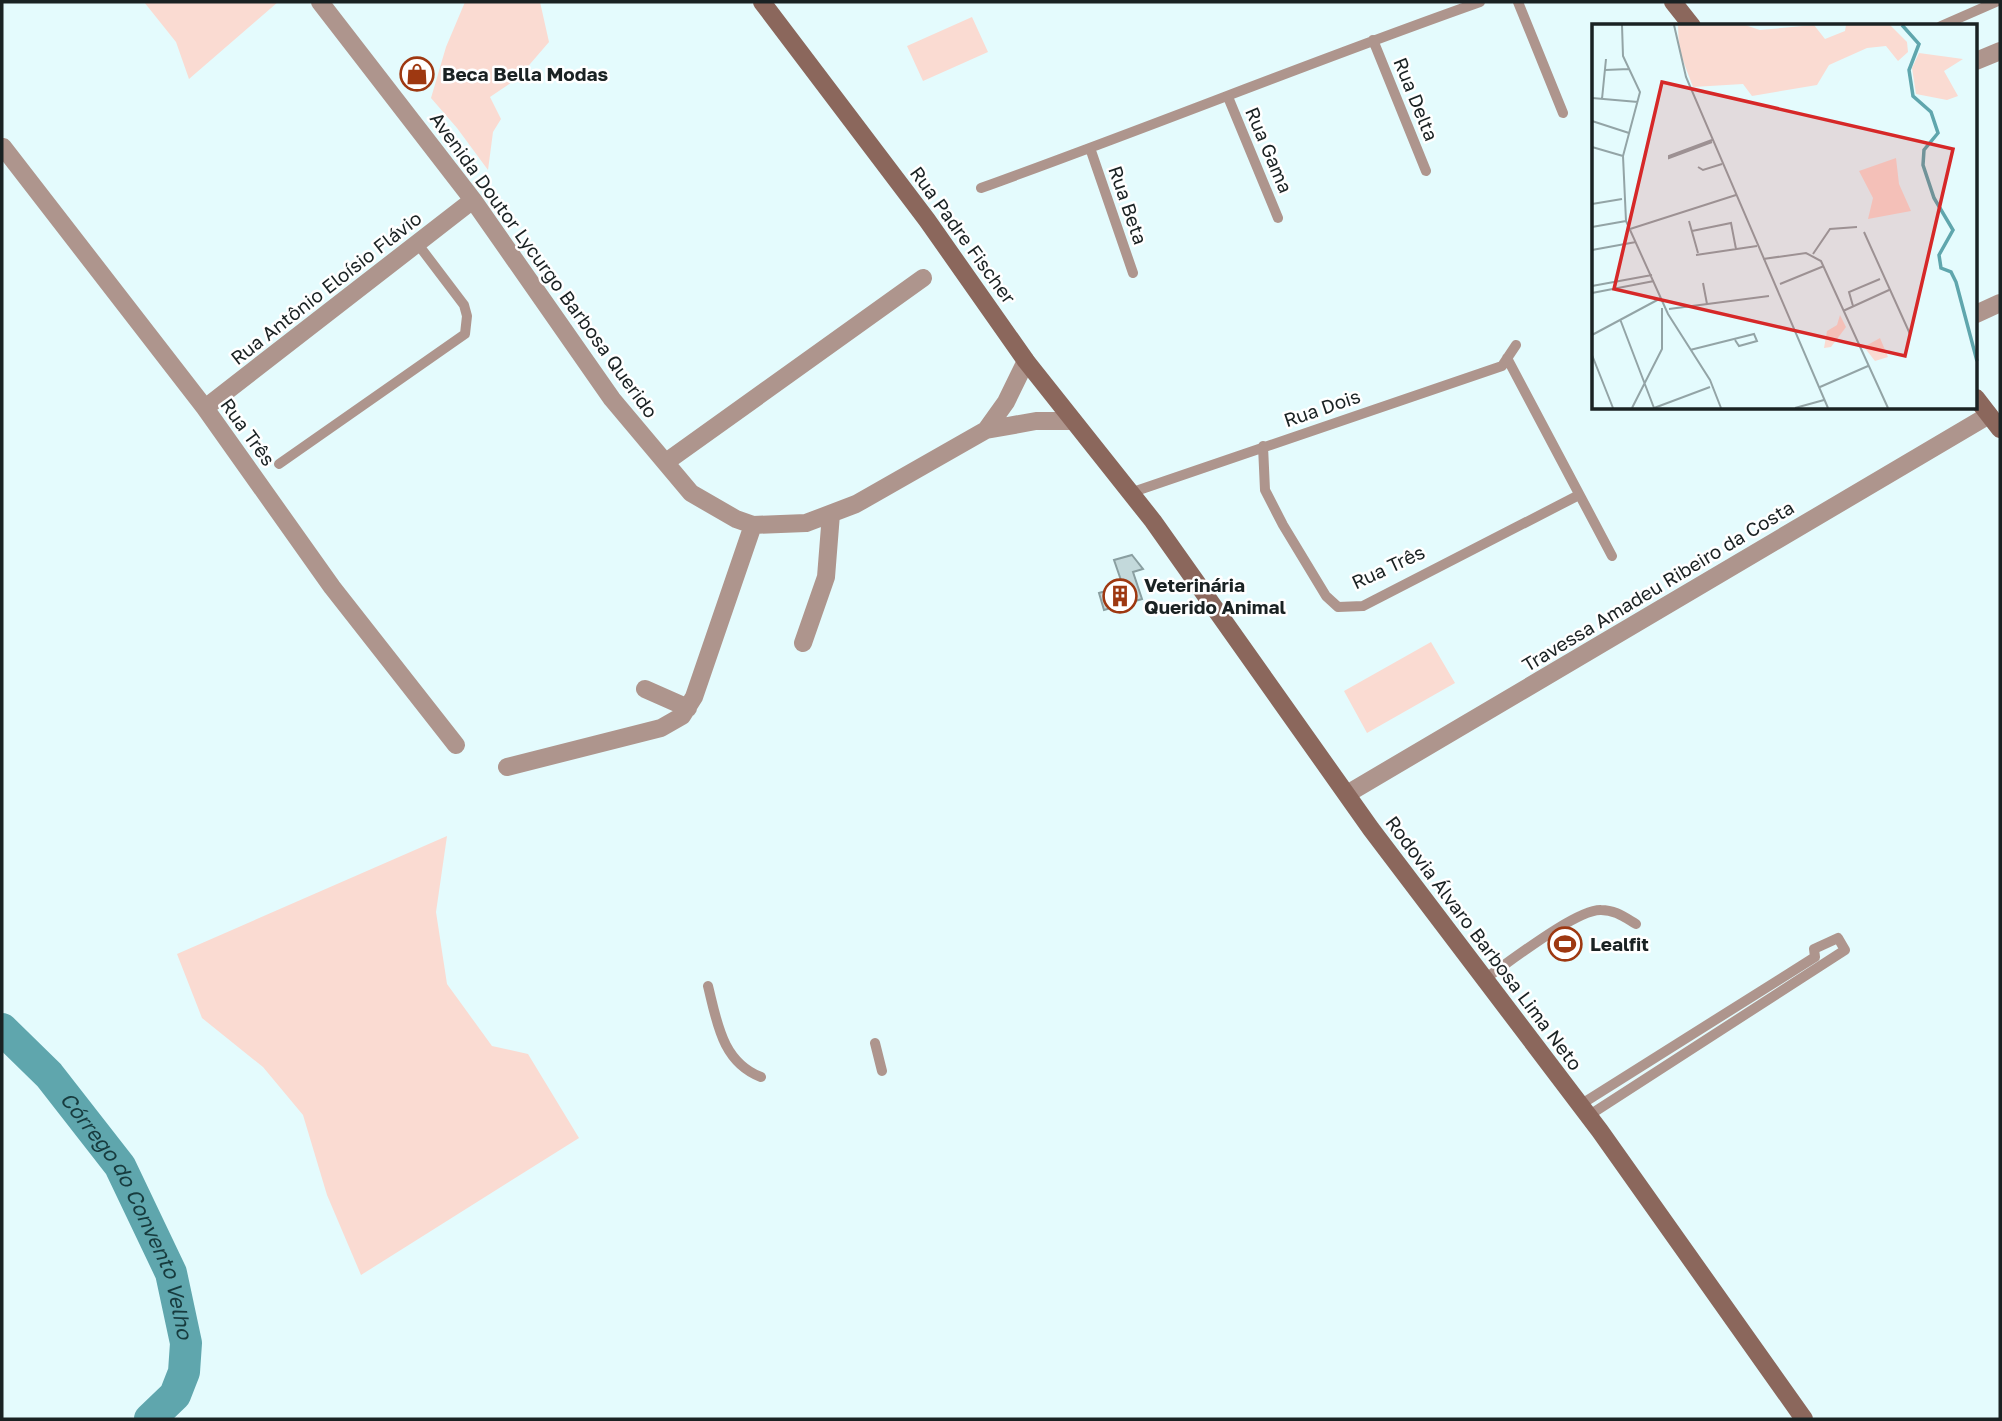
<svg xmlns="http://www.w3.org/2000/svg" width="2002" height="1421" viewBox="0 0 2002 1421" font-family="'Golos Text',sans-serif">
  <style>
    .green { fill: #fadbd2 }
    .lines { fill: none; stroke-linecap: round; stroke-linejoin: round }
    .river { stroke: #5fa6ad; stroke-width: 32 }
    .building { fill: #c3d9db; stroke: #8a9fa1; stroke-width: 2 }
    .lane { stroke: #ae958d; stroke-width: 10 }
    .street { stroke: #ae958d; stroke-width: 18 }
    .secondary { stroke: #8b675c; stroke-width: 18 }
    .labels { text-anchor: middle; stroke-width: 5; stroke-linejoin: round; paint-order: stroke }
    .poi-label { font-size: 19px; font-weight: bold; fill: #1a2223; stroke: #fff; text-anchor: start }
    .street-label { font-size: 19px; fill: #1a2223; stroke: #fff }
    .water-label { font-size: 21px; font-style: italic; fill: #173b3e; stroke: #fff }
    .inset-river { fill: none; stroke: #5fa6ad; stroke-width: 3.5 }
    .inset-road { fill: none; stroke: #93a4a6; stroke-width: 2 }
    .view { fill: #d62828; fill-opacity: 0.15; stroke: #d62828; stroke-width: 3.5 }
    .inset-edge { fill: none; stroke: #1a2223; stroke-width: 3.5 }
  </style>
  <rect width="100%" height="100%" fill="#e4fbfd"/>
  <path class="green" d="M144 2H278L189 79 176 42Z
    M465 2H540L549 42 518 78 490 97 501 119 493 132 488 170 457 128 431 98 446 47Z
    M972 17 988 52 923 81 907 46Z
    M1431 642 1455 683 1367 733 1344 691Z
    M447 836 436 912 447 984 492 1046 528 1054 579 1138 361 1275 327 1195 303 1115 263 1067 202 1018 177 954Z"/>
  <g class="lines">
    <path class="river" id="s1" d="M2 1029 49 1075 120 1166 171 1273 186 1343 184 1372 175 1395 150 1419"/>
  </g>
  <path class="building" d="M1132 555 1143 569 1133 572 1142 599 1104 610 1099 593 1123 586 1114 560Z"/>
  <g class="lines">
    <path class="lane" d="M1518 2 1563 113
      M1941 26 1996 2
      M1373 40 1426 171
      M1228 97 1278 218
      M1090 148 1133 273
      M981 188C1148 128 1313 61 1480 2
      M1507 358 1612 556
      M1263 446 1265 490 1283 525 1326 596 1338 607 1363 606 1579 495
      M279 464 465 334 467 316 464 305 417 243
      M1130 493 1502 366 1516 345
      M1483 980C1507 964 1576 909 1601 910 1615 910 1624 917 1636 924
      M708 986C717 1022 722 1062 761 1077
      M875 1043 882 1071
      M1580 1105 1815 957 1814 949 1838 938 1845 950 1588 1116"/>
    <path class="street" d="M320 2 473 200 612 399 691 493 736 519 753 525 806 523 856 504 986 430 1036 421H1073
      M1976 61 2000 51
      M3 147 205 408 332 587 456 745
      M1976 314 2000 303
      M205 408 473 200
      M986 430 1006 402 1026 361
      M666 462 923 278
      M803 643 826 577 831 514
      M645 689 688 708
      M507 767 661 728 682 716 694 697 753 525
      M1347 794 1989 415"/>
    <path class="secondary" d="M762 2 927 220 1026 361 1153 521 1371 829 1600 1131 1804 1419
      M1673 2 1692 26
      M1976 398 2000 429"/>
  </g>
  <defs>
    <symbol id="shop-ring" viewBox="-11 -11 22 22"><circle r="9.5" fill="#fff" stroke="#9e3811" stroke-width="1.5"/><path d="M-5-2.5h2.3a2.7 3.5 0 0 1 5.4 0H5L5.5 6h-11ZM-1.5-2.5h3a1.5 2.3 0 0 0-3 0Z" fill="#9e3811"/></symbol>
    <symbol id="building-ring" viewBox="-11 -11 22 22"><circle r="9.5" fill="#fff" stroke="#9e3811" stroke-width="1.5"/><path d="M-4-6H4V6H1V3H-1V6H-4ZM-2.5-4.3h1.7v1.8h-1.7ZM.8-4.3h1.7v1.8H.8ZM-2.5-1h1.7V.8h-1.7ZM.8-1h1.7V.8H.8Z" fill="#9e3811"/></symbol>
    <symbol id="stadium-ring" viewBox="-11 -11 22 22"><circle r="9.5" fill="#fff" stroke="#9e3811" stroke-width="1.5"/><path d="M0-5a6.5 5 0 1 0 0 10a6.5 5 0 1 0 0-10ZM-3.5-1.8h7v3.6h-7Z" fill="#9e3811"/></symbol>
  </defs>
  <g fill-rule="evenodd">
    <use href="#shop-ring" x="398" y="55" width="38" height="38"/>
    <use href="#building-ring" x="1101" y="577" width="38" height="38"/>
    <use href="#stadium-ring" x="1546" y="925" width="38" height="38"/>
  </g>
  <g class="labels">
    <g class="poi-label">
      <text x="442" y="81">Beca Bella Modas</text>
      <text x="1144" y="592">Veterinária<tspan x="1144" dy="22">Querido Animal</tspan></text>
      <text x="1590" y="951">Lealfit</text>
    </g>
    <g class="street-label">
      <text transform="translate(1416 99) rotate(68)" y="7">Rua Delta</text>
      <text transform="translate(1269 150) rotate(67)" y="7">Rua Gama</text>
      <text transform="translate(1128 205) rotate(71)" y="7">Rua Beta</text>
      <text transform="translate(963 235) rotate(54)" y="7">Rua Padre Fischer</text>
      <text transform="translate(544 265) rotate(54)" y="7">Avenida Doutor Lycurgo Barbosa Querido</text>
      <text transform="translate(326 288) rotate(-38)" y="7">Rua Antônio Eloísio Flávio</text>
      <text transform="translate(1322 408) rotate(-19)" y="7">Rua Dois</text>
      <text transform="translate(248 432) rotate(54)" y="7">Rua Três</text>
      <text transform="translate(1388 567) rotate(-25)" y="7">Rua Três</text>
      <text transform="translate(1658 586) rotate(-31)" y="7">Travessa Amadeu Ribeiro da Costa</text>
      <text transform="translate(1484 943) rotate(53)" y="7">Rodovia Álvaro Barbosa Lima Neto</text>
    </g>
    <g class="water-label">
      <text dy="7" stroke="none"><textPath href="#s1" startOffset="229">Córrego do Convento Velho</textPath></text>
    </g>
  </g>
  <g transform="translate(1592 24)">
    <rect width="385" height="385" fill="#e4fbfd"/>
    <path d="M86 1H153L168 6 222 1 233 15 253 7 254 1H298L315 18 316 28 306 37 294 22 275 24 237 41 225 61 160 72 151 60 101 63 87 26ZM327 29 371 35 352 47 366 72 355 76 324 70 320 44ZM304 134 307 160 319 187 276 195 281 174 267 147ZM248 291 254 303 239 323 232 324 235 307 245 301ZM288 314 296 333 283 337 272 323Z" fill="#fadbd2"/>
    <path class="inset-river" d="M310 1 327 20 317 46 321 72 339 88 346 109 332 126 331 141 342 174 361 206 347 231 349 244 359 248 364 258 385 337"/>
    <path class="inset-road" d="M30 1 31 32 48 68 31 132 34 197 76 290 118 356 129 384M82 1 94 53 236 384M13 46 37 45M0 74 46 78M10 75 14 35M0 97 37 109M120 116 77 132V134L120 118M0 123 31 132M106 143 111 146 130 140M0 180 30 175M97 197 106 229M0 203 34 197M38 205 144 171M100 207 139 199 144 225M272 208 318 310M0 226 44 218M221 230 238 205 265 203M104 231 165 222M171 235 214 229 229 237 296 384M111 259 115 280M188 260 232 242M0 262 60 251M0 269 62 257M261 282 257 268 288 255M77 285 177 272M251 287 297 266M28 295 62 384M0 311 69 274M98 326 162 310 165 317 147 322 143 316M0 331 21 384M228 363 276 342M40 384 70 325V284M62 384 118 363M203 384 232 376"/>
    <path class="view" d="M70 58 361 125 313 332 22 265Z"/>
    <rect width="385" height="385" class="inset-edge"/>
  </g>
  <rect width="2002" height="1421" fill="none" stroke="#1a2223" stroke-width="7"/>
</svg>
